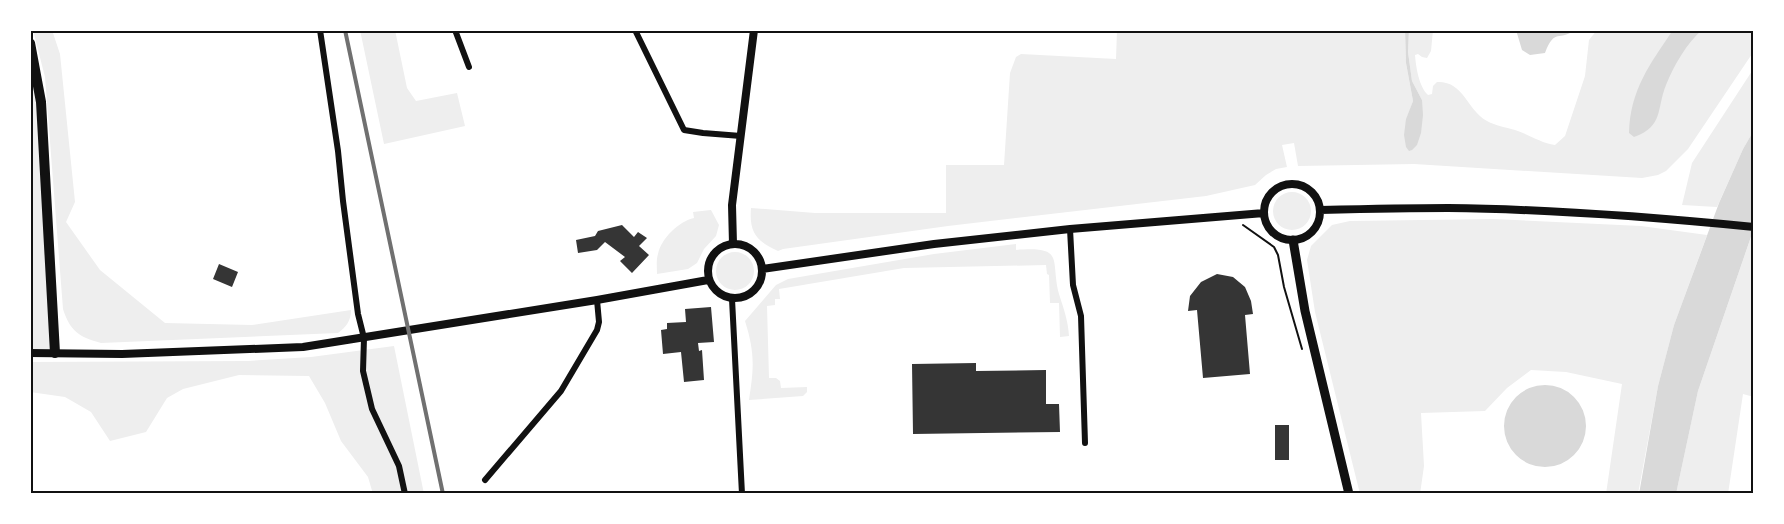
<svg xmlns="http://www.w3.org/2000/svg" width="1784" height="524" viewBox="0 0 1784 524" font-family="Helvetica,sans-serif">
  <style>
    .green { fill: #eee }
    .water { fill: #d9d9d9 }
    .building { fill: #353535 }
    .lines { fill: none; stroke-linecap: round; stroke-linejoin: round }
    .path { stroke: #111; stroke-width: 2 }
    .minor { stroke: #111; stroke-width: 6 }
    .tertiary { stroke: #111; stroke-width: 8 }
    .secondary { stroke: #111; stroke-width: 9 }
    .trunk { stroke: #111; stroke-width: 10 }
    .rail { stroke: #707070; stroke-width: 4 }
    .neatline { fill: none; stroke: #111; stroke-width: 2 }
  </style>
  <rect width="100%" height="100%" fill="#fff"/>
  <path class="green" d="M33 30H52L60 54 75 202 66 222 100 270 165 323 252 325 351 310C351 321 346 327 338 333L101 343C79 337 70 331 63 309L45 77Z
    M360 30H395L407 88 416 101 457 93 465 126 384 144Z
    M1117 30H1405L1406 63 1413 101 1406 120 1422 100 1412 81 1408 52 1409 30H1433L1431 51 1427 58 1422 57 1418 54 1415 55C1416 67 1419 87 1428 95L1432 94 1433 86 1437 82C1464 81 1466 109 1487 121 1496 126 1505 127 1515 130 1528 134 1541 143 1555 145L1565 136 1585 76 1589 40 1597 30H1754V51L1688 149 1666 171 1658 175 1642 178 1414 164 1298 166 1294 143 1282 145 1287 167 1276 169 1266 175 1255 185 1206 196 948 226 783 249 778 251C756 241 749 232 751 208L815 213H946V165H1004L1010 73 1016 57 1021 54 1116 59Z
    M30 43 35 65 55 353H30Z
    M1754 68V130L1743 149 1717 207 1682 205 1692 163Z
    M1273 211a19 19 0 1 1 38 0a19 19 0 1 1-38 0Z
    M711 210 719 225 716 236 704 249 697 263 688 269 657 274C657 268 656 260 658 254 661 239 679 221 694 218L693 212Z
    M1493 219 1641 226 1707 235 1674 325 1658 386 1638 494H1606L1622 384 1566 372 1531 370 1507 388 1485 411 1421 413 1424 466 1420 494H1360L1315 312 1307 260 1311 246 1332 225 1350 221Z
    M1751 237H1754V397L1743 394 1728 494H1676L1698 391Z
    M1016 244V250C1066 246 1050 260 1059 294 1064 310 1068 320 1069 336L1060 337 1059 303H1050L1049 275 1047 274 1046 265 904 268 785 288 779 289 780 299H775V305L767 306 769 378H776L780 381 781 388 807 387V392L803 396 749 400C754 368 755 353 745 321L776 285 788 279 934 254Z
    M716 271a19 19 0 1 1 38 0a19 19 0 1 1-38 0Z
    M394 346 424 494H373L368 477 341 441 325 403 309 376 239 375 183 389 167 398 146 432 110 441 91 412 65 397 30 392V362L248 361 311 357Z"/>
  <path class="water" d="M1405 30H1409L1408 52 1412 81 1422 100 1423 115 1421 133 1417 145 1412 150 1409 151 1406 147 1404 135 1406 119 1413 101 1406 63Z
    M1516 30H1575C1559 42 1555 27 1545 53L1530 55 1522 50Z
    M1673 30H1702C1687 43 1674 65 1666 85 1656 110 1664 126 1634 137L1629 133C1630 90 1650 64 1673 30Z
    M1754 130V228L1698 391 1676 494H1639L1658 386 1674 325 1719 203 1743 149Z
    M1504 426a41 41 0 1 1 82 0a41 41 0 1 1-82 0Z"/>
  <path class="building" d="M622 225 634 237 638 232 647 238 639 246 649 255 632 273 620 261 625 257 605 242 597 250 578 253 576 240 595 236 598 231Z
    M219 264 238 272 232 287 213 279Z
    M1217 274 1233 277 1245 287 1251 301 1253 314 1245 315 1250 374 1203 378 1197 310 1188 311 1190 296 1201 282Z
    M711 307 714 342 698 343 699 351 702 350 704 380 684 382 681 352 663 354 661 330 667 329V323L686 322 685 309Z
    M976 363V371L1046 370V404H1059L1060 432 913 434 912 364Z
    M1275 425H1289V460H1275Z"/>
  <g class="lines">
    <path class="path" d="M1243 225 1274 247 1278 255 1284 287 1302 349"/>
    <path class="minor" d="M320 30 338 151 343 201 358 314 364 338 363 371 372 409 399 466 405 494
      M455 30 469 67
      M635 30 684 130 703 133 741 136
      M1070 229 1073 285 1081 316 1085 443
      M732 299 742 494
      M485 480 561 391 597 330 599 322 597 300"/>
    <path class="tertiary" d="M1264 212a28 28 0 1 1 56 0a28 28 0 1 1-56 0Z
      M1320 210C1362 209 1405 208 1448 208 1550 209 1652 217 1754 227
      M708 271a27 27 0 1 1 54 0a27 27 0 1 1-54 0Z
      M733 244 732 205 754 30
      M762 269 934 244 1070 229 1264 213
      M30 353 122 354 303 347 597 300 708 280"/>
    <path class="secondary" d="M1293 240 1305 311 1349 494"/>
    <path class="trunk" d="M30 43 41 102 55 353"/>
    <path class="rail" d="M345 30 443 494"/>
  </g>
  <rect width="1784" height="524" fill="none" stroke="#ffffff" stroke-width="63"/>
  <rect x="32" y="32" width="1720" height="460" class="neatline"/>
</svg>
